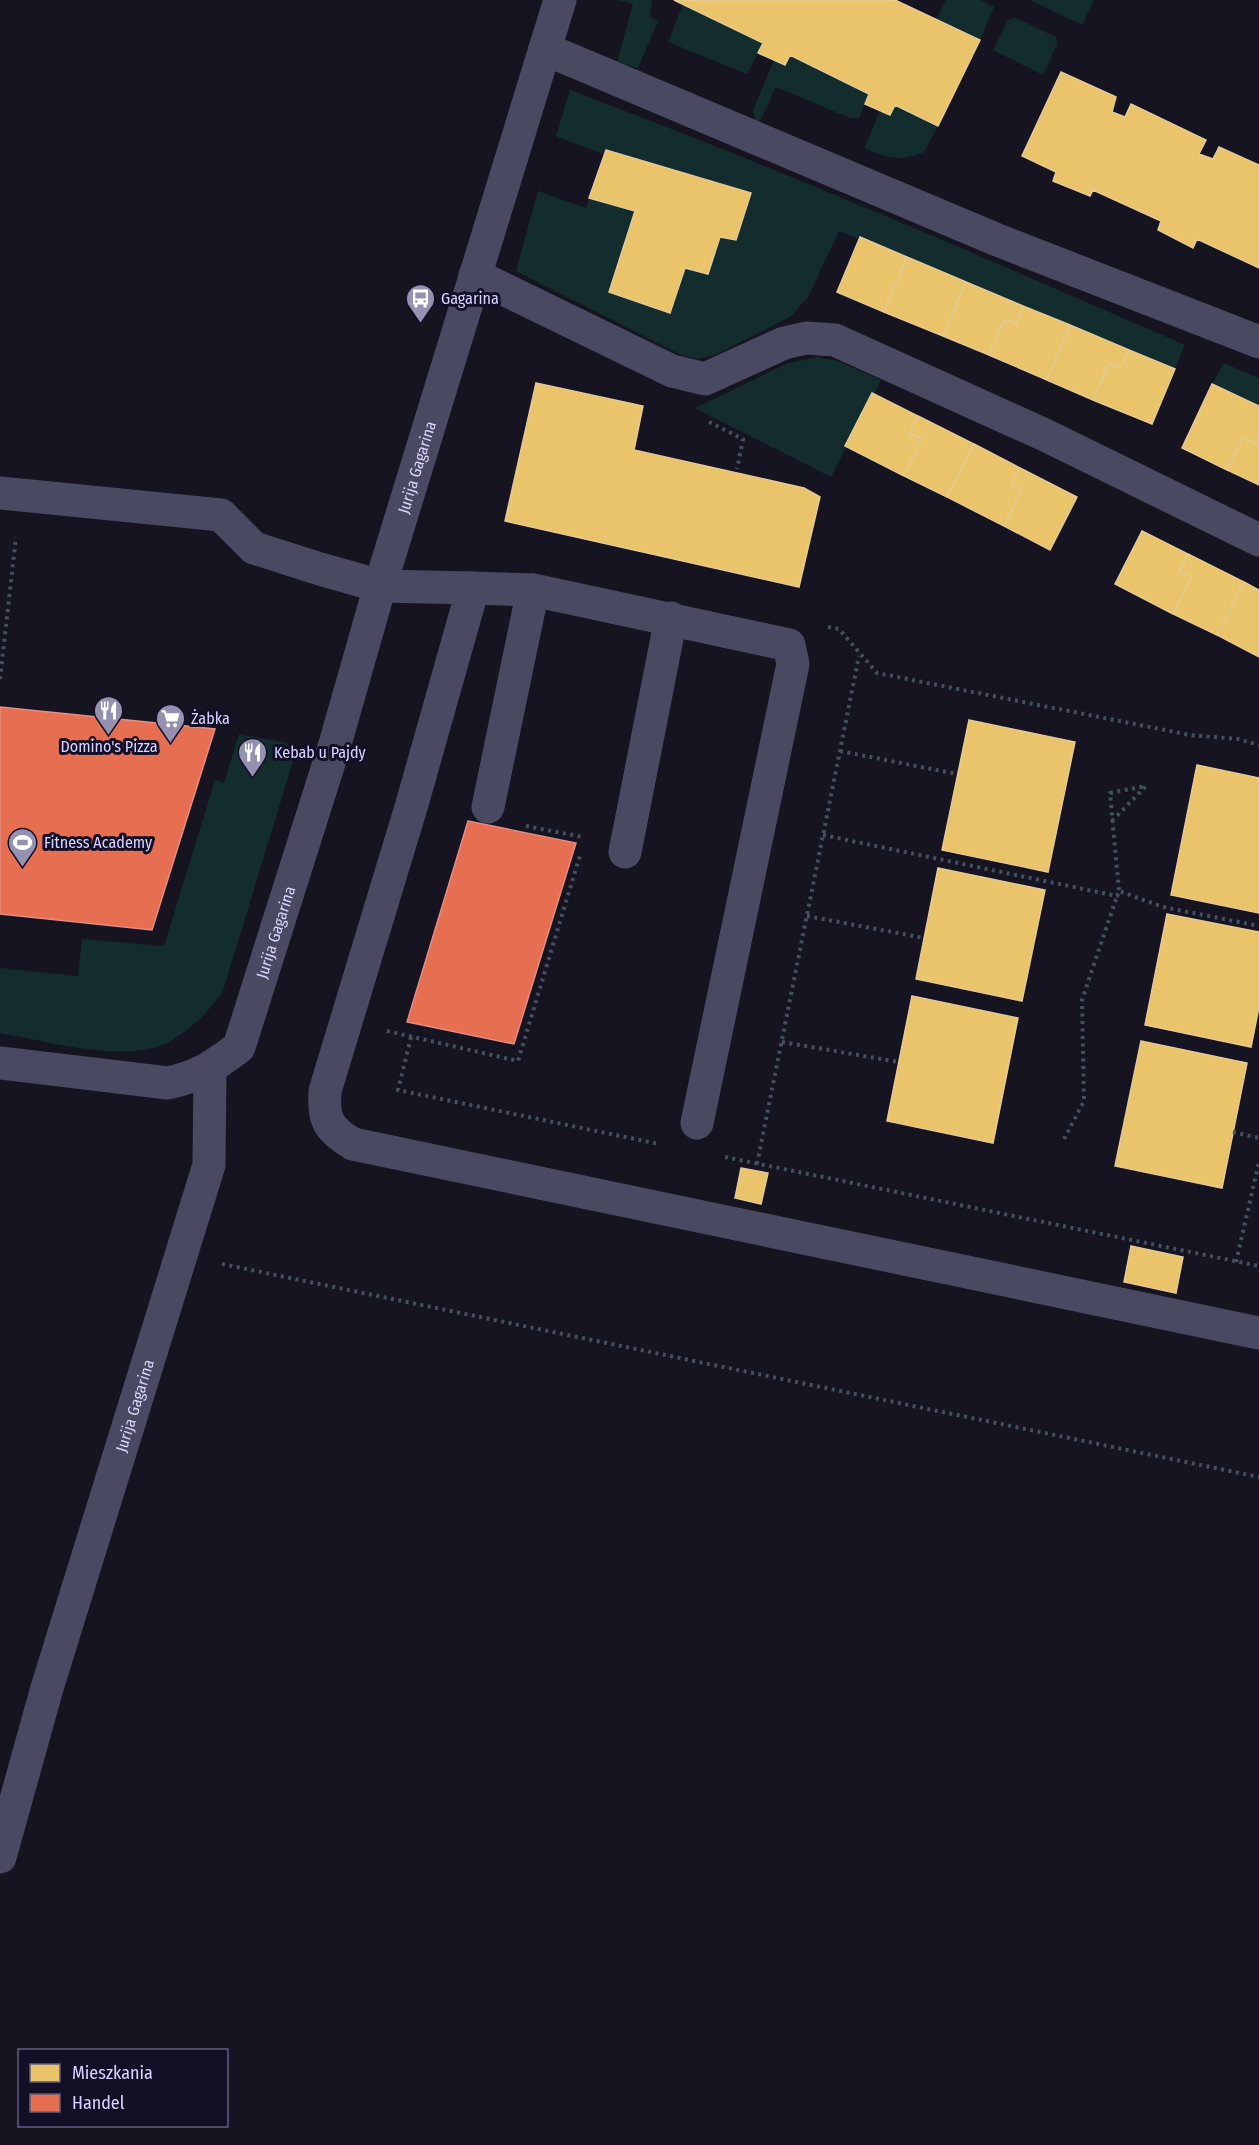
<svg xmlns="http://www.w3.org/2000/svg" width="1259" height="2145" viewBox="0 0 1259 2145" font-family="'Fira Sans Condensed',sans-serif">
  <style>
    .green { fill: #132c2d }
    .homes { fill: #e9c46a; stroke: #e4c997; stroke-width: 1.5 }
    .shops { fill: #e76f51; stroke: #e38d85; stroke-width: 1.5 }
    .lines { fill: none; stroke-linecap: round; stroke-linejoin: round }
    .path { stroke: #44505f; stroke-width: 4; stroke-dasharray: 3 4.5; stroke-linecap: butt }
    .minor { stroke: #4a4962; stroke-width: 33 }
    .labels { text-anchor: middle; stroke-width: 6; stroke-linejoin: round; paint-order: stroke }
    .poi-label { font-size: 16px; fill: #d9d4ff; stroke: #130f26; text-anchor: start }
    .street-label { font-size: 16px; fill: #d9d4ff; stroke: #130f26 }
  </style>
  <rect width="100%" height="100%" fill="#161421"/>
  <path class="green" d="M618 0H652L650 16 658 21 638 68 617 62 633 4Z
    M946 0H980L994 7 980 40 936 20Z
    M1030 0H1094L1082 25Z
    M683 4 763 43 747 74 668 42Z
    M1014 17 1056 37 1057 44 1043 75 993 50 1008 20Z
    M790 55 869 94 859 118H850L776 87 760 121 755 120 753 110 774 60 785 65Z
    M570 90C778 168 982 256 1185 345L1175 369 839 231 808 297 790 317 715 355 698 359 681 355 516 271 538 191 586 208 589 198 635 211 609 292 670 313 685 268 708 273 720 237 736 240 751 194 605 155 556 136Z
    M895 105 938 126 924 152C900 162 887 158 864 148L880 111 890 115Z
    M817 357 838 361 881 380 831 477 695 408 788 363Z
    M1224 363 1259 378V406L1212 384Z
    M239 734 287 743 294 758 223 991C210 1011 187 1033 165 1044 123 1063 44 1041 0 1033V968L78 976 82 939 164 946 215 780 224 783Z"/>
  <path class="homes" d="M674 0H895L980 40 938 126 895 105 890 115 865 104 869 94 790 55 785 65 758 53 763 43Z
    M1061 72 1116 97 1112 112 1125 117 1131 104 1206 140 1199 154 1213 159 1219 147 1259 165V268L1197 239 1193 248 1158 230 1161 221 1093 190 1090 196 1053 181 1056 172 1022 156Z
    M606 150 751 193 736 240 720 237 708 274 685 268 670 313 609 292 635 211 589 198Z
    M860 237 907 257 884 312 837 292Z
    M907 257 966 282 943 336 884 312Z
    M966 282 1023 306 1016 324 1004 319 989 355 943 336Z
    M1023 306 1070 325 1047 380 989 355 1004 319 1016 324Z
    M1070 325 1129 350 1121 368 1109 362 1093 400 1047 380Z
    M1129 350 1175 369 1152 424 1093 400 1109 362 1121 368Z
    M536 383 643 406 634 450 804 488 820 497 799 587 505 521Z
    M1212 384 1259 406V436L1255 444 1243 438 1227 470 1182 448Z
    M872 393 918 416 910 434 922 439 904 476 845 446Z
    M918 416 974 444 947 497 904 476 922 439 910 434Z
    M1259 436V485L1227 470 1243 438 1255 444Z
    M974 444 1020 468 1011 485 1022 490 1004 526 947 497Z
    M1020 468 1077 497 1050 550 1004 526 1022 490 1011 485Z
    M1142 531 1188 554 1179 571 1191 577 1173 614 1115 584Z
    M1188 554 1244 582 1217 635 1173 614 1191 577 1179 571Z
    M1244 582 1259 590V657L1217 635Z
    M969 720 1075 742 1048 872 942 850Z
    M1197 765 1259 778V913L1171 895Z
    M938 868 1045 890 1022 1001 916 979Z
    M1167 914 1259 932V1007L1251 1047 1145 1025Z
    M912 996 1018 1018 993 1143 887 1121Z
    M1141 1041 1247 1063 1222 1188 1115 1166Z
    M741 1168 768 1173 761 1204 735 1198Z
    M1131 1246 1183 1257 1176 1293 1124 1282Z"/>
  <path class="shops" d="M0 707 215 729 152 930 0 914Z
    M468 821 576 843 514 1044 407 1022Z"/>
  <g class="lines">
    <path class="path" d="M709 422 743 439 737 469
      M828 627 839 629 877 673 1190 735 1238 739 1259 745
      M0 679 16 537
      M840 751 957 774
      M1112 821 1146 786 1110 793 1119 891
      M526 826 583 837
      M823 835 1117 896 1119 891 1163 907 1259 926
      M807 916 924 938
      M387 1031 518 1061 581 852
      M411 1037 398 1090 659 1144
      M782 1042 899 1062
      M1233 1132 1259 1138
      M1064 1139 1084 1101 1082 1000 1117 896
      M725 1157 1259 1266
      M757 1164 859 656
      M1236 1262 1259 1162
      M222 1264 1259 1477"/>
    <g class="minor">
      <path d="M545 49 995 239 1259 342"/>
      <path d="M475 275 672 371 705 379 784 343 806 338 835 340 1045 435 1259 540"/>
      <path d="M0 493 221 515 254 548 320 569 380 586 473 588 412 804 325 1091C323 1120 328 1129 353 1144L1259 1333"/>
      <path d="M473 588 533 590 789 645 793 664 697 1123"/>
      <path d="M488 807 533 590"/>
      <path d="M625 852 671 618"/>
      <path id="s1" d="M0 1063 168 1083C200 1076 214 1066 239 1047L335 744 380 586 560 0"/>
      <path id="s2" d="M0 1857 47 1688 209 1165 210 1070"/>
    </g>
  </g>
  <defs>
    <symbol id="bus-pin" viewBox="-11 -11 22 30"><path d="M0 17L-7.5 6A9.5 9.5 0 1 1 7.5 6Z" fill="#9591b1" stroke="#130f26"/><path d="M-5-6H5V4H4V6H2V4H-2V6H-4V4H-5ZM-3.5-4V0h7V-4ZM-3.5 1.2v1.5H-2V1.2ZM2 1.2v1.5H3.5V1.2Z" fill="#fff"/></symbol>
    <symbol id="restaurant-pin" viewBox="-11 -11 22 30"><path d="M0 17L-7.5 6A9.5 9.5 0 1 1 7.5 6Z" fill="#9591b1" stroke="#130f26"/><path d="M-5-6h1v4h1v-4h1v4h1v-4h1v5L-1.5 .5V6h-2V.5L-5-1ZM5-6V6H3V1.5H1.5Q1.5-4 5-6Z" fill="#fff"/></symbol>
    <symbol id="supermarket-pin" viewBox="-11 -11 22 30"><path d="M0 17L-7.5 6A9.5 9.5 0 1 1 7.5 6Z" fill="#9591b1" stroke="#130f26"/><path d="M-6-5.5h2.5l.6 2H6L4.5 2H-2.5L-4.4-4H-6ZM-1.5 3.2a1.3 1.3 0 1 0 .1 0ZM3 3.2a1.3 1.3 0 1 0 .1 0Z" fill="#fff"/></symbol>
    <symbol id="stadium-pin" viewBox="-11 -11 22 30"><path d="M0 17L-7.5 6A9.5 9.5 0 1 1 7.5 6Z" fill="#9591b1" stroke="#130f26"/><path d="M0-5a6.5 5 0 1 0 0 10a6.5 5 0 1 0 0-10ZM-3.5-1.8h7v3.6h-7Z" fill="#fff"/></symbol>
  </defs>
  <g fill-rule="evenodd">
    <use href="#bus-pin" x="404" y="282" width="33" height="45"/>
    <use href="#restaurant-pin" x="92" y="694" width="33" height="45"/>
    <use href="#supermarket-pin" x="154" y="702" width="33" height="45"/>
    <use href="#restaurant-pin" x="236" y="736" width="33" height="45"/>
    <use href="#stadium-pin" x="6" y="826" width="33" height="45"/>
  </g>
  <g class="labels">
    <g class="poi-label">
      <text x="441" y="304">Gagarina</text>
      <text x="191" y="724">Żabka</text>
      <text x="109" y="752" text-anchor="middle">Domino's Pizza</text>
      <text x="274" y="758">Kebab u Pajdy</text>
      <text x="44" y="848">Fitness Academy</text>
    </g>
    <g class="street-label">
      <text dy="6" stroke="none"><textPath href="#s1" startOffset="856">Jurija Gagarina</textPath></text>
      <text dy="6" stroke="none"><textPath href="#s1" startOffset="370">Jurija Gagarina</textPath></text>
      <text dy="6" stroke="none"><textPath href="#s2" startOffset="471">Jurija Gagarina</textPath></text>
    </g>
  </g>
  <rect x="18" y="2049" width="210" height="78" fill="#130f26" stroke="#625e7d" stroke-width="1.5"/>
  <rect x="30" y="2064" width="30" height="18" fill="#e9c46a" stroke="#625e7d" stroke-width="1.5"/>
  <text x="72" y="2079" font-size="18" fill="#d9d4ff">Mieszkania</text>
  <rect x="30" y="2094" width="30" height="18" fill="#e76f51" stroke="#625e7d" stroke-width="1.5"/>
  <text x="72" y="2109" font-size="18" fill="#d9d4ff">Handel</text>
</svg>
